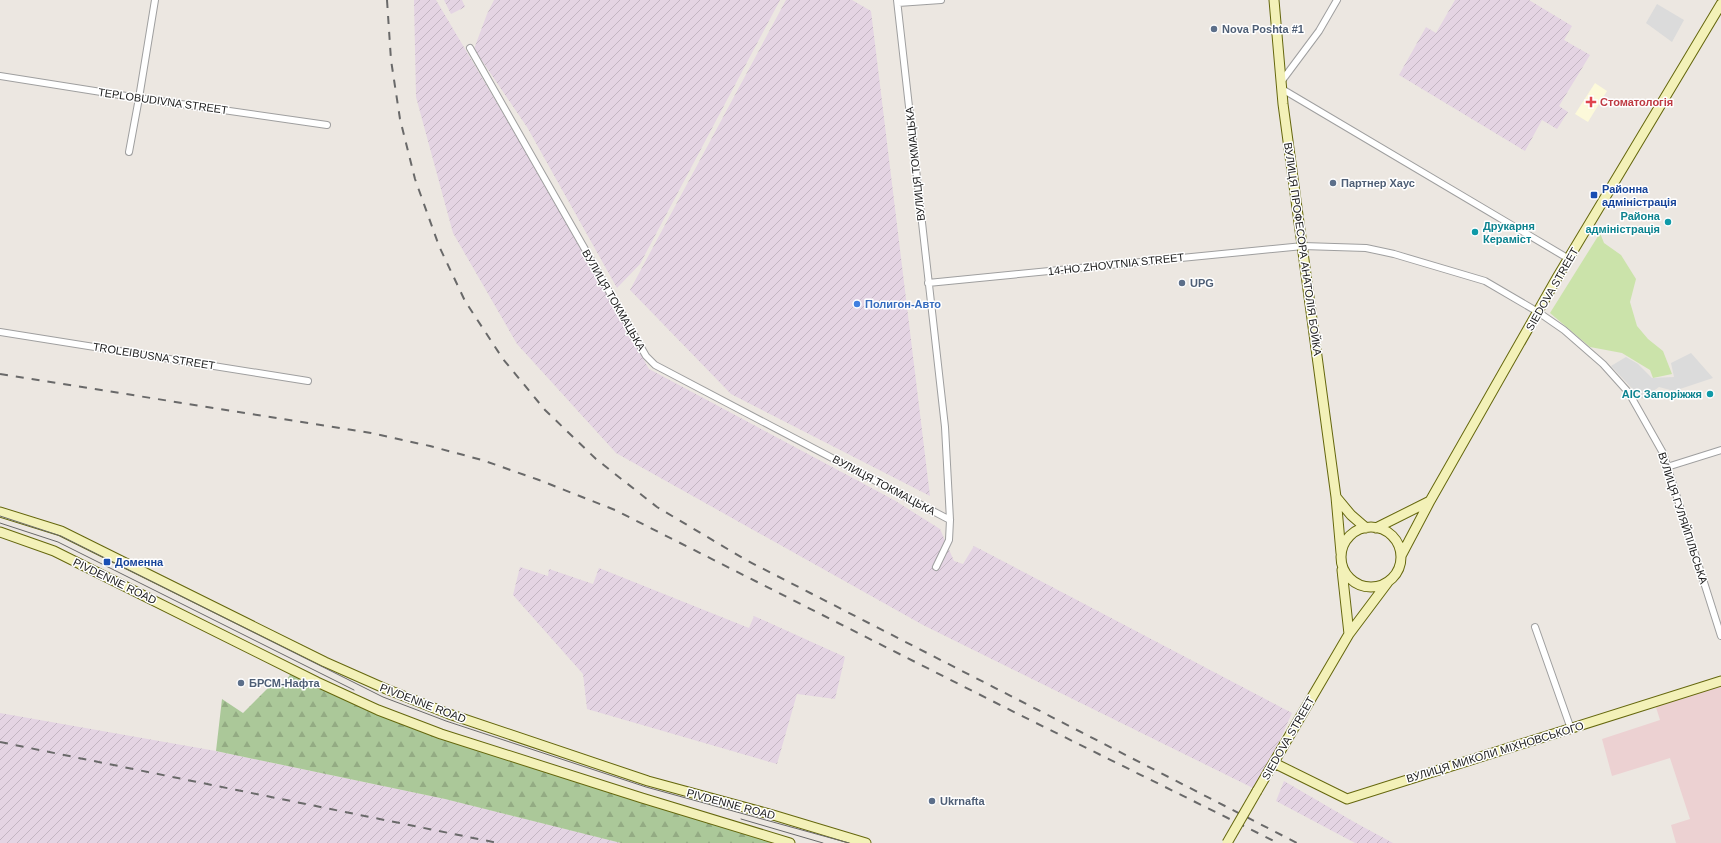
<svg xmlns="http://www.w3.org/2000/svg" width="1721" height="843" viewBox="0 0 1721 843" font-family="Helvetica,sans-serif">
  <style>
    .commercial { fill: #ecd1d2 }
    .industrial { fill: url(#industrial-furrows) }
    .education { fill: #fcf9da }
    .grass { fill: #cbe3aa }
    .forest { fill: url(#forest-firs) }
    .parking { fill: #dbdbdb }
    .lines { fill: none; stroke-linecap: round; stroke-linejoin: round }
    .street-casing { stroke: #9f9f9f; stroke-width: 8 }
    .secondary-casing { stroke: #65670d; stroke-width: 11 }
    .street { stroke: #fff; stroke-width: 6 }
    .secondary { stroke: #f3f1b8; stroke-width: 9 }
    .tram { stroke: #696969; stroke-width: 1 }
    .rail { stroke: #696969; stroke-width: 2; stroke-dasharray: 8 8; stroke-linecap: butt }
    .secondary-bridge-casing { stroke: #65670d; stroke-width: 11; stroke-linecap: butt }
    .secondary-bridge { stroke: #f3f1b8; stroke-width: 9 }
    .service-dot { fill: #5c6f8a; stroke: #fff; stroke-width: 1.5 }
    .health-dot { fill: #e0444e; stroke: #fff; stroke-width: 1.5 }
    .transit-dot { fill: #1a4fb4; stroke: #fff; stroke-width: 1.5 }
    .culture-dot { fill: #0f9aa8; stroke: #fff; stroke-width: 1.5 }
    .shop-dot { fill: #3f7fe0; stroke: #fff; stroke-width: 1.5 }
    .labels { text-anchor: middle; stroke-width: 3; stroke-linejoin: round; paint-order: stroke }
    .service-label { font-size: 11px; font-weight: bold; fill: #4e5e75; stroke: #fff; text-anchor: start }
    .street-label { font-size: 11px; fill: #1b1b1b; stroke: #fff }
    .health-label { font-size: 11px; font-weight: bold; fill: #be3a42; stroke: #fff; text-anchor: start }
    .transit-label { font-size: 11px; font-weight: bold; fill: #164399; stroke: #fff; text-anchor: start }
    .culture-label { font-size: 11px; font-weight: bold; fill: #0d838f; stroke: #fff; text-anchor: end }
    .shop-label { font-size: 11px; font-weight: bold; fill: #366cbe; stroke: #fff; text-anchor: start }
  </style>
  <defs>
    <pattern id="industrial-furrows" width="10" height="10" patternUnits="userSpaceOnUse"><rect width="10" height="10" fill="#e4d4e3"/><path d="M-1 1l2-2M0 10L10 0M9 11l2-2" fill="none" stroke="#c3b5c2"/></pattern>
    <pattern id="forest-firs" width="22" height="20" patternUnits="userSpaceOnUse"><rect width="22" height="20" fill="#abc899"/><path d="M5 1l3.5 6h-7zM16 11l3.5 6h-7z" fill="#93ab83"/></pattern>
  </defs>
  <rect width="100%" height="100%" fill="#ece7e1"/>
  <path class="commercial" d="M1721 685V843H1676L1671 825 1690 819 1670 758 1612 776 1602 739 1660 720 1655 704Z"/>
  <path class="industrial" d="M414 0H436L549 191 649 369 894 500 940 529 954 561 963 564 974 546 1292 713 1257 790 923 625 616 453 517 344 453 233 416 97Z
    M444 0H462L465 7 451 14Z
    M494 0H780L640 264 617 288 527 127 474 49 487 14Z
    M786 0H852L871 11 930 496 731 394 630 290Z
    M1455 0H1529L1572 26 1564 40 1590 55 1559 106 1568 112 1557 129 1542 120 1525 151 1399 75 1426 27 1436 33Z
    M520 567 548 576 549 569 593 584 599 568 749 628 754 616 845 657 835 699 797 694 777 764 587 709 583 674 513 595Z
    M0 713 216 751 445 799 621 843H0Z
    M1284 781 1356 823 1393 843H1355L1276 801Z"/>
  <path class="education" d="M1595 83 1607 91 1588 122 1575 114Z"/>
  <path class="grass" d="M1600 233 1604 243 1621 255 1636 279 1630 302 1637 326 1648 339 1663 351 1672 374 1653 378 1650 370 1622 353 1590 347 1550 313Z"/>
  <path class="forest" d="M292 672 378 710 790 843H621L445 799 216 751 222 699 243 713 273 683 282 686Z"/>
  <path class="parking" d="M1657 4 1684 20 1672 42 1646 23Z
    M1691 353 1713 378 1674 391 1659 387 1642 399 1611 366 1626 357 1638 364 1652 378 1674 377 1671 363Z"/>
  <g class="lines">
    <defs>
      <path id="street" d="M897 0 945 427 950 520 949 540 936 567
        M898 3 941 0
        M470 48 646 356 655 365 950 520
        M0 76 139 98 327 125
        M1281 82 1319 31 1337 0
        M1282 89 1569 259
        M129 152 139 98 155 0
        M928 283 1303 246 1366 248 1394 254 1485 281 1538 312 1564 330 1603 364 1629 393 1663 453 1721 636
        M0 332 308 381
        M1667 467 1721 450
        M1535 627 1571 729"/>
      <path id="secondary" d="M1274 0 1283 104 1336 497 1341 553
        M1336 497 1351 515 1366 528
        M0 512 61 531 325 662 386 689 449 714 648 781 773 815 866 843
        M1341 557a30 30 0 1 1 60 0a30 30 0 1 1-60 0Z
        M1376 528 1430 501
        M0 532 54 551 317 682 378 710 441 734 642 798 790 843
        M1401 556 1430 501 1558 276 1721 4
        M1342 570 1349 634
        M1274 763 1347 799 1721 681
        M1257 791 1349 634 1388 582"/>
    </defs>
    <use href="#street" class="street-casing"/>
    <use href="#secondary" class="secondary-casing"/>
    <use href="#street" class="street"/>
    <use href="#secondary" class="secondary"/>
    <path class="tram" d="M0 516 61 536 383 697 446 721 646 787 849 843
      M0 523 58 542 354 690
      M741 819 823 843"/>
    <path class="rail" d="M387 0 391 60 400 119 415 179 439 246 465 301 503 359 545 410 596 459 657 507 746 560 1297 843
      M0 374 371 433 430 446 482 460 539 480 615 510 1016 713 1278 843
      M0 742 498 843"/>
    <defs>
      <path id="secondary-bridge" d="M1227 843 1257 791"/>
    </defs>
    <use href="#secondary-bridge" class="secondary-bridge-casing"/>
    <use href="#secondary-bridge" class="secondary-bridge"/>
  </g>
  <g class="service-dot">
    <circle cx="1214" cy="29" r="4"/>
    <circle cx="1333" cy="183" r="4"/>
    <circle cx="1182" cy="283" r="4"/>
    <circle cx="241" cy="683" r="4"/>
    <circle cx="932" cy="801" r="4"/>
  </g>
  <path class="health-dot" d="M1589 96h4v4h4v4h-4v4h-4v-4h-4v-4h4z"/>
  <g class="transit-dot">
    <rect x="1590" y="191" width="8" height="8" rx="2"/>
    <rect x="103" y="558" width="8" height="8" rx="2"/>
  </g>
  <g class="culture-dot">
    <circle cx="1668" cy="222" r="4"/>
    <circle cx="1475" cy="232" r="4"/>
    <circle cx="1710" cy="394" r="4"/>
  </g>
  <circle class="shop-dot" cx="857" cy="304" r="4"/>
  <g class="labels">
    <g class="service-label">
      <text x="1222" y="33">Nova Poshta #1</text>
      <text x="1341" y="187">Партнер Хаус</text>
      <text x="1190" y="287">UPG</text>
      <text x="249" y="687">БРСМ-Нафта</text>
      <text x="940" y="805">Ukrnafta</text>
    </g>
    <g class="street-label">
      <text transform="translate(163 101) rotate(8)" y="4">TEPLOBUDIVNA STREET</text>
      <text transform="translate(915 164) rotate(-96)" y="4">ВУЛИЦЯ ТОКМАЦЬКА</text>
      <text transform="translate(1303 249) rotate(82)" y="4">ВУЛИЦЯ ПРОФЕСОРА АНАТОЛІЯ БОЙКА</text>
      <text transform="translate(1116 264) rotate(-6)" y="4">14-HO ZHOVTNIA STREET</text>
      <text transform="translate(1552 289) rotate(-60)" y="4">SIEDOVA STREET</text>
      <text transform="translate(614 300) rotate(60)" y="4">ВУЛИЦЯ ТОКМАЦЬКА</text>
      <text transform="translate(154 356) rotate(9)" y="4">TROLEIBUSNA STREET</text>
      <text transform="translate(884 485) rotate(28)" y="4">ВУЛИЦЯ ТОКМАЦЬКА</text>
      <text transform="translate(1683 518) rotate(72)" y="4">ВУЛИЦЯ ГУЛЯЙПІЛЬСЬКА</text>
      <text transform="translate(115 581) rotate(26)" y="4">PIVDENNE ROAD</text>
      <text transform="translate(423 703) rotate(21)" y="4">PIVDENNE ROAD</text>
      <text transform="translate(1288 738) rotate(-60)" y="4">SIEDOVA STREET</text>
      <text transform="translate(1495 752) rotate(-17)" y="4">ВУЛИЦЯ МИКОЛИ МІХНОВСЬКОГО</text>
      <text transform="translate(731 804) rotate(15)" y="4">PIVDENNE ROAD</text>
    </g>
    <g class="health-label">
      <text x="1600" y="106">Стоматологія</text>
    </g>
    <g class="transit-label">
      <text x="1602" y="193">Районна<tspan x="1602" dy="13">адміністрація</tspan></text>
      <text x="115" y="566">Доменна</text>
    </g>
    <g class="culture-label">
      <text x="1660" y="220">Района<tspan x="1660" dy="13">адміністрація</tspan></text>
      <text x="1483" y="230" text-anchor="start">Друкарня<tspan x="1483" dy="13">Кераміст</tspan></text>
      <text x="1702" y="398">АІС Запоріжжя</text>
    </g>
    <g class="shop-label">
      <text x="865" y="308">Полигон-Авто</text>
    </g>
  </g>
</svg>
